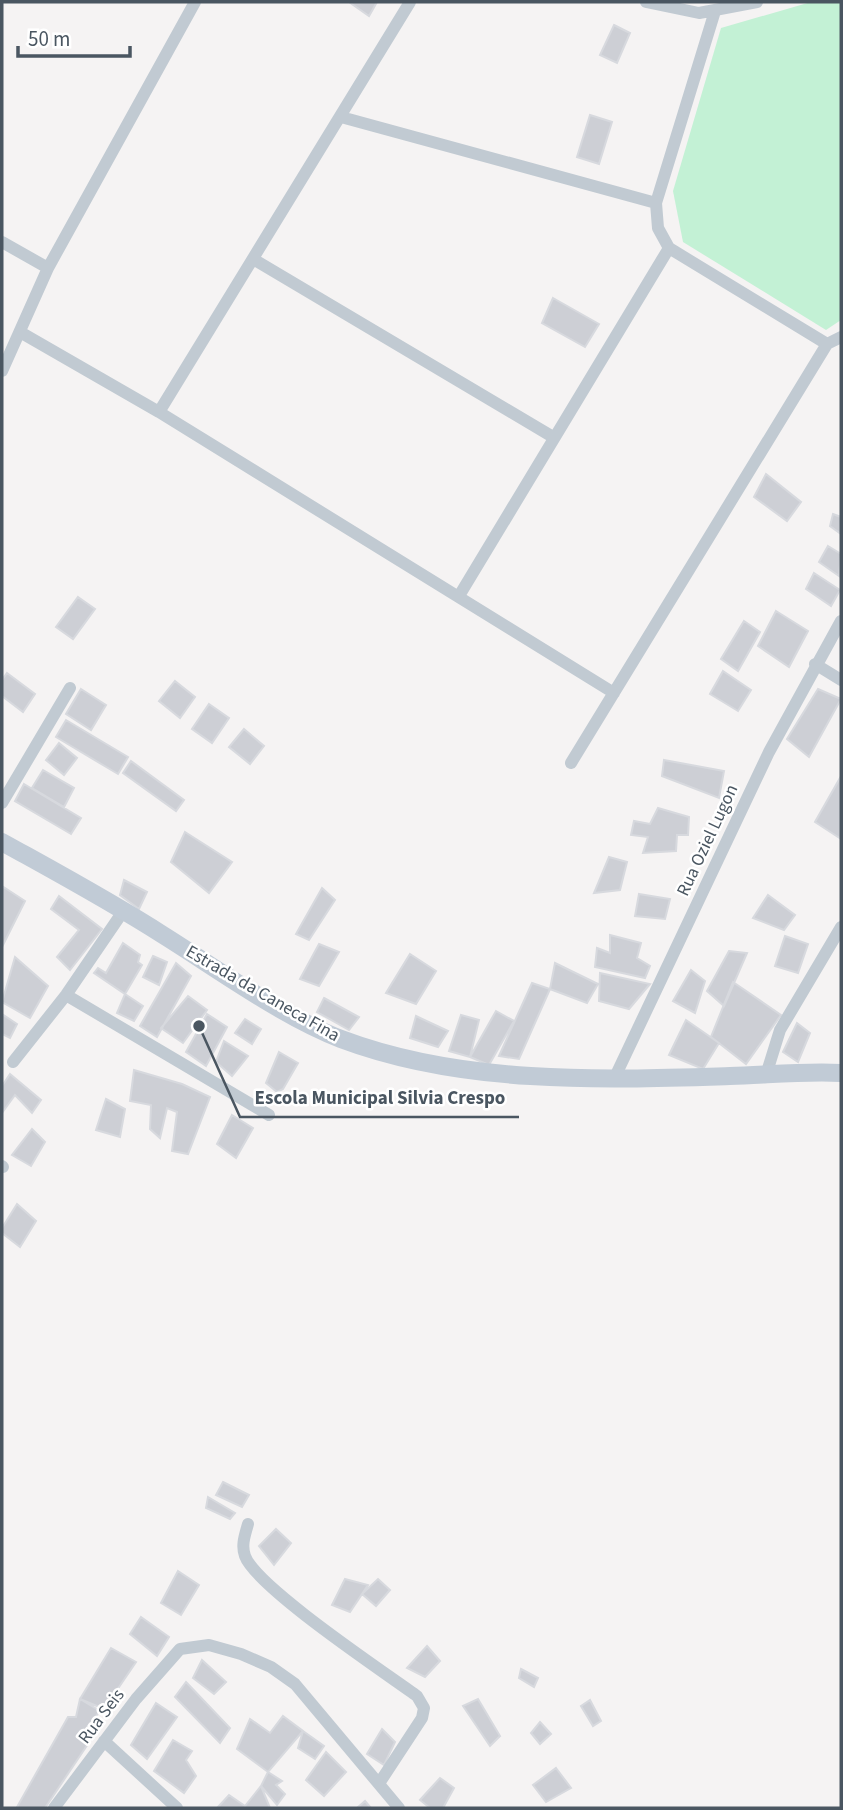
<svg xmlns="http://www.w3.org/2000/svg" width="843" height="1810" viewBox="0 0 843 1810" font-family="'Source Sans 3',sans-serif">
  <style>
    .green { fill: #c3f1d5 }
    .building { fill: #cdcfd5; stroke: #d7d9de; stroke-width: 2 }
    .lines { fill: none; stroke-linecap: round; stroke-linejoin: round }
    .street { stroke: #c1cad2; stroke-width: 12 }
    .secondary { stroke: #c1cbd6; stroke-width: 18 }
    .labels { text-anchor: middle; stroke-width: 5; stroke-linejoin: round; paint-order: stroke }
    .street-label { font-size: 18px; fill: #4a5661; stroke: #fff }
    .leader { fill: none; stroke: #4a5661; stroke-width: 2.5 }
    .callout-dot { fill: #4a5661; stroke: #fff; stroke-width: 2.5 }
    .callout-label { font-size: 19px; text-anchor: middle; font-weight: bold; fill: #4a5661; stroke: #fff; stroke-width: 5; stroke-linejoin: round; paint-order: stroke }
  </style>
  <rect width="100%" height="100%" fill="#f5f3f3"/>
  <path class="green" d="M811 2H841V320L826 330 683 242 673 191 721 28Z"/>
  <path class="building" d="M349 2H377L369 16Z
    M614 25 630 33 617 63 600 55Z
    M590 115 612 122 599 164 577 157Z
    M553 298 599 324 585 347 542 323Z
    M766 474 801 502 787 521 754 497Z
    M833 514 841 517V534L830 526Z
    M828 546 841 554 839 576 819 562Z
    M814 573 840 590 831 606 806 589Z
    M78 597 95 609 73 639 56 627Z
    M776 611 808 631 789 667 758 646Z
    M744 621 760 632 738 671 721 659Z
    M723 671 751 690 738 711 710 694Z
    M7 673 35 694 23 712 2 696V680Z
    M175 681 195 697 180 718 159 701Z
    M81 689 106 705 91 730 66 714Z
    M818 689 841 699 809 757 787 739Z
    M209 704 229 718 212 743 192 729Z
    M66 720 128 757 118 774 56 737Z
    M244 729 264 746 250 764 229 747Z
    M59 743 77 758 64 775 46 760Z
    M664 760 724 771 719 798 662 776Z
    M131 761 184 800 176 811 123 773Z
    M43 770 74 788 64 807 32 788Z
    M840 778 841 779V839L815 822Z
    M24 784 81 818 71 834 15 801Z
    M658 808 689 817 688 835H677L676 851 643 853 648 837 631 835 634 821 650 824Z
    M185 832 232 862 209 893 171 862Z
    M609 857 627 862 620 890 594 893Z
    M124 880 147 892 139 909 120 895Z
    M2 886 25 901 2 947Z
    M322 888 335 900 309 940 296 934Z
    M639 894 670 899 665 919 635 916Z
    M768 895 795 915 784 930 753 918Z
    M59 896 102 929 70 970 57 957 79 930 51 909Z
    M610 935 641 943 637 958 650 966 645 978 595 967 597 948 610 953Z
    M785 936 808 944 798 973 775 966Z
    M123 943 140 955 138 962 142 965 125 994 94 973 98 968 106 973Z
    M319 944 339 952 319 986 300 979Z
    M729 951 747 953 724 1006 707 991Z
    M410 954 436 971 416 1004 386 993Z
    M153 956 167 962 159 985 143 977Z
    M15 957 48 986 30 1018 2 1002Z
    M176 963 191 976 157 1037 140 1026Z
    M555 963 598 984 587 1003 550 989Z
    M691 970 705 981 695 1013 673 1001Z
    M600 973 650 984 629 1009 599 1001Z
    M733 982 781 1015 746 1064 711 1037Z
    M532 983 550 989 519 1059 499 1056Z
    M125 994 143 1006 134 1021 117 1013Z
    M188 996 207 1010 183 1043 161 1028Z
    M324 998 359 1017 349 1030 317 1012Z
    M496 1011 514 1021 489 1065 470 1057Z
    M2 1014 17 1024 10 1038 2 1034Z
    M207 1014 227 1027 206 1066 186 1052Z
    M461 1015 479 1020 470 1057 449 1051Z
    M416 1016 448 1031 438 1047 410 1038Z
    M245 1019 261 1029 252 1044 235 1033Z
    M686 1020 719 1043 703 1069 669 1055Z
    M797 1023 810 1033 798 1062 783 1052Z
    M224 1041 248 1056 232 1076 216 1062Z
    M279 1052 298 1063 283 1089 277 1092 266 1083Z
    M134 1070 182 1084 210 1097 188 1154 172 1151 177 1112 167 1108 160 1138 150 1129 151 1105 130 1101Z
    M10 1074 41 1100 32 1113 15 1095 2 1113V1086Z
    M106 1099 125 1109 120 1137 96 1130Z
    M232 1115 253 1128 236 1158 217 1144Z
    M32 1129 45 1142 31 1166 12 1155Z
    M17 1204 36 1221 20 1247 2 1233V1228Z
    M223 1482 249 1495 242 1507 216 1495Z
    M208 1497 235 1513 230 1519 206 1508Z
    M276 1529 291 1543 274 1565 259 1546Z
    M178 1571 199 1585 181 1615 161 1603Z
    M345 1579 368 1585 350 1612 332 1605Z
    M378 1579 390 1590 376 1606 362 1594Z
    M141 1617 169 1637 157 1656 130 1634Z
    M427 1646 440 1661 425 1677 407 1668Z
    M111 1648 136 1662 104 1709 80 1699Z
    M202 1660 226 1682 214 1694 193 1678Z
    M521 1669 538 1678 534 1687 519 1678Z
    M186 1682 230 1728 220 1743 175 1697Z
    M80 1699 100 1711 88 1726 96 1732 45 1808H19L17 1807 68 1717H76Z
    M478 1699 500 1736 490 1746 463 1706Z
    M590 1700 601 1721 593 1726 581 1706Z
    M156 1703 177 1717 147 1759 131 1745Z
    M283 1716 303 1731 268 1772 237 1749 250 1719 270 1733Z
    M540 1722 551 1734 540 1744 531 1733Z
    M382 1729 395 1742 384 1765 367 1754Z
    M303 1731 324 1746 315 1759 298 1748Z
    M173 1740 192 1751 186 1760 196 1776 184 1793 154 1771Z
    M326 1752 346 1772 324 1796 306 1780Z
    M556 1768 571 1788 546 1802 533 1785Z
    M268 1772 282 1781 276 1785 285 1794 277 1805 261 1786Z
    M440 1778 454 1788 443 1808H430L420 1800Z
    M261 1786 270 1808H217L229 1795 245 1806Z
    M365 1801 371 1808H357Z"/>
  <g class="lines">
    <path class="street" d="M646 2 699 13 757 2
      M341 117 656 203 658 228 669 248 827 344
      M656 203 715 11
      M2 242 48 268
      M253 259 553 437
      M20 332 159 412 614 693
      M2 371 48 268 195 2
      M159 412 410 2
      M459 596 669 248
      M815 664 841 680
      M571 763 827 344 841 337
      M2 803 70 688
      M66 995 269 1115
      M13 1062 66 995 124 910
      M766 1075 780 1030 841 927
      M614 1079 769 752 841 621
      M2 1166 3 1167
      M248 1524C245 1535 241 1545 245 1556 256 1587 384 1672 417 1696L424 1708 422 1718 380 1782
      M104 1741 177 1808
      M54 1808 136 1699 180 1649 209 1645 241 1654 271 1667 295 1684 399 1808"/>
    <path class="secondary" d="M2 842C56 872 110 901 163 935 216 968 283 1017 341 1039 463 1085 602 1080 730 1076 767 1075 804 1071 841 1073"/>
  </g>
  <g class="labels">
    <g class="street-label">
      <text transform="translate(707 840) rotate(-65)" y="6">Rua Oziel Lugon</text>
      <text transform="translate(263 993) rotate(30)" y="6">Estrada da Caneca Fina</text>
      <text transform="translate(101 1716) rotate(-53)" y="6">Rua Seis</text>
    </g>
  </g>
  <path class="leader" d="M199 1026L240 1117H519"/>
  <circle class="callout-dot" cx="199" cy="1026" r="7"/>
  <g class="callout-label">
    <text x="380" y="1104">Escola Municipal Silvia Crespo</text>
  </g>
  <rect width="843" height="1810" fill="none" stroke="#4a5661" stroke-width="7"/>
  <path d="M18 46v10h112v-10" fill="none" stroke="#4a5661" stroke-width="3.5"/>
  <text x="28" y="46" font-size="21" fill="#4a5661" stroke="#ffffff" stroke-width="5" paint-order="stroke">50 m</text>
</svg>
